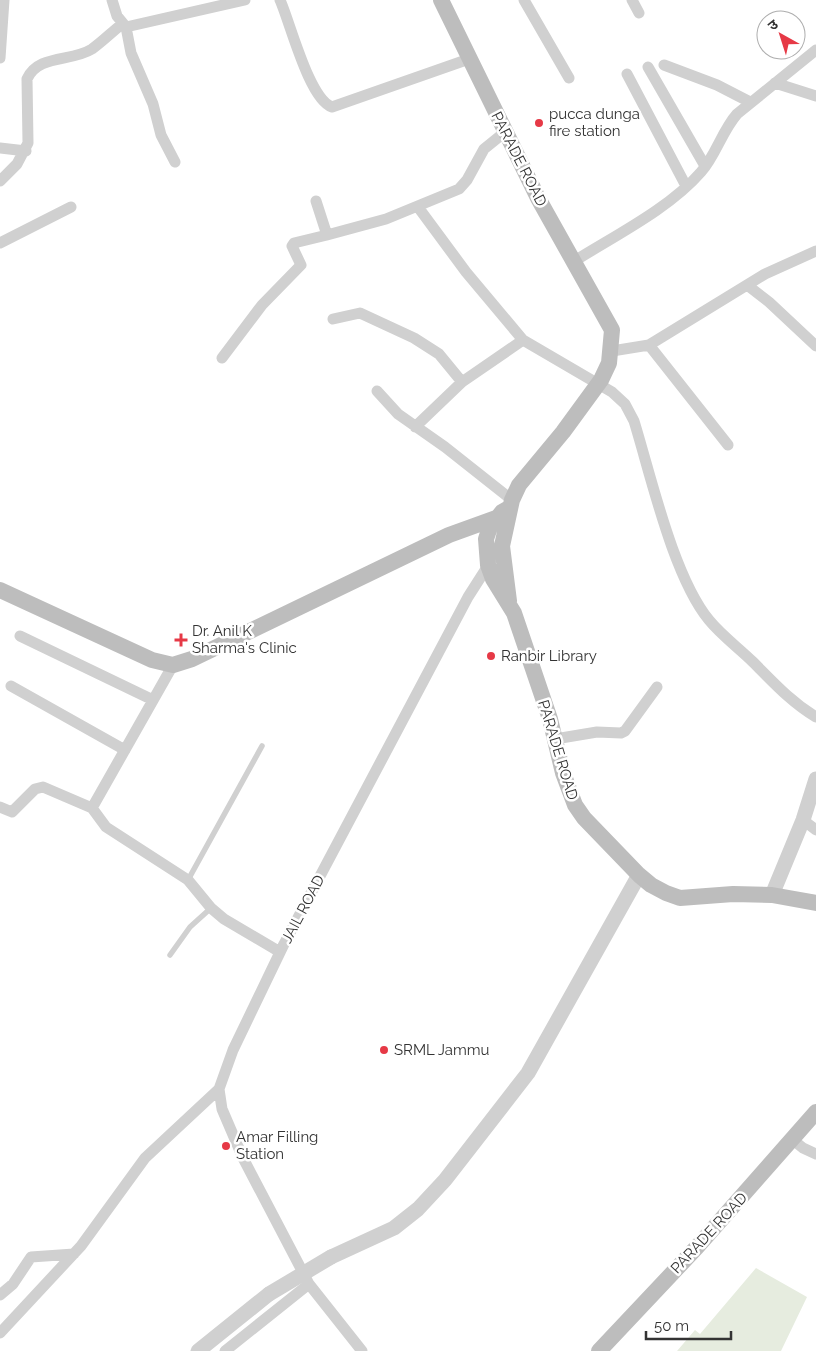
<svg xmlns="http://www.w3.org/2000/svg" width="816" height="1351" viewBox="0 0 816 1351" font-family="Raleway,'Noto Sans Devanagari',sans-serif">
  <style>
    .green { fill: #e6ecdf }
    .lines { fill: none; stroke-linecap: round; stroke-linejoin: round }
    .service { stroke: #d0d0d0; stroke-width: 5.5 }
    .minor { stroke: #d0d0d0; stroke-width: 11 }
    .tertiary { stroke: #d0d0d0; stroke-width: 15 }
    .secondary { stroke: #bdbdbd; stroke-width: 16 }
    .tertiary-bridge { stroke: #d0d0d0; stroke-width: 15 }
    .poi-dot { fill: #e63946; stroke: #fff; stroke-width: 2 }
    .labels { text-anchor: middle; stroke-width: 5; stroke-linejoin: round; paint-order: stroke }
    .poi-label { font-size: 15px; fill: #333; stroke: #fff; text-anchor: start }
    .street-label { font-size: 15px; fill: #333; stroke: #fff }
  </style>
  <rect width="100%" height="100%" fill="#fff"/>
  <path class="green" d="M756 1268 807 1297 781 1351H677L695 1330 700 1334Z"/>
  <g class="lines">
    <path class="service" d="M188 880 262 746
      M170 955 190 927 211 908"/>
    <path class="minor" d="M112 0 117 16 126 27 131 53 153 104 161 135 175 162
      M280 0C290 22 309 99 332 107L469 59
      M524 0 569 78
      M632 0 639 13
      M126 27 245 0
      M0 58 4 0
      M664 65 717 85 750 102
      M648 67 705 166
      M627 74 686 186
      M775 83 816 96
      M0 148 26 151
      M0 181 17 164 28 143 27 79C38 54 72 62 92 49 102 42 112 32 122 24
      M316 201 327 235 386 219 459 189 467 180 484 149 505 132
      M418 207 466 272 523 340 612 392 625 404 634 421C651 476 673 576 709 620 722 636 739 648 753 662 773 682 791 702 816 717
      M0 243 71 207
      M573 262C614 236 669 209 701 172 716 155 722 131 737 114L816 50
      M747 285 769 302 816 346
      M333 319 360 313 414 338 439 354 462 382
      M649 345 728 445
      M612 351 649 345 765 274 816 251
      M222 358 262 305 301 265 292 246 294 243 327 235
      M377 391 398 414 445 447 512 500
      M415 427 462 382 523 340
      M20 636 153 700
      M11 686 125 750
      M555 739 597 732 621 733 625 731 657 687
      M0 807 12 812 35 789 43 787 92 808 106 827 188 880 211 908 224 919 280 952
      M92 808 173 665
      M803 820 816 830
      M793 1140 803 1148 816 1154
      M0 1295 13 1284 31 1257 74 1254
      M0 1333 81 1246 145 1158 219 1089
      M225 1351 309 1284
      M362 1351 309 1284 243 1158 222 1109 219 1089 233 1050 284 944 468 597 491 561"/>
    <path class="tertiary" d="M772 895 803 820 816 779
      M331 1257 394 1228 418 1209 445 1180 528 1073 639 875
      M198 1351 269 1294"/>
    <path class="secondary" d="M441 0 538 198 612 330 609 363 601 380 563 432 519 485 512 500 502 546 509 601
      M509 508 502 512 490 527 486 539 488 565 493 579 514 613 550 719 563 773 575 805 584 818 639 875 651 885 666 893 680 898 733 894 772 895 816 903
      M0 590 152 660 173 665 192 659 449 535 496 518
      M599 1351 697 1247 816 1112"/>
    <path class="tertiary-bridge" d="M269 1294 331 1257"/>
  </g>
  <g class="poi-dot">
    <circle cx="539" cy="123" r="5"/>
    <path d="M178.5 632.5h5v5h5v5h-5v5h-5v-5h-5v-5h5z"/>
    <circle cx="491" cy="656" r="5"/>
    <circle cx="384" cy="1050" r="5"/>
    <circle cx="226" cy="1146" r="5"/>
  </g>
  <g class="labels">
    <g class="poi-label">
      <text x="549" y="119">pucca dunga<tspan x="549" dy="17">fire station</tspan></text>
      <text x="192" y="636">Dr. Anil K<tspan x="192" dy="17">Sharma's Clinic</tspan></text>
      <text x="501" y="661">Ranbir Library</text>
      <text x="394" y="1055">SRML Jammu</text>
      <text x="236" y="1142">Amar Filling<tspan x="236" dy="17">Station</tspan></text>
    </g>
    <g class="street-label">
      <text transform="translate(519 159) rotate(63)" y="5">PARADE ROAD</text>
      <text transform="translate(558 750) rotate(73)" y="5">PARADE ROAD</text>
      <text transform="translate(303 909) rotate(-62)" y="5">JAIL ROAD</text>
      <text transform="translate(709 1233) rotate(-47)" y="5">PARADE ROAD</text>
    </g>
  </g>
  <g transform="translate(781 35) rotate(321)"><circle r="24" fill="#ffffff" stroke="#adadad"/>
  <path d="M0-4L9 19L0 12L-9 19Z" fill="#e63946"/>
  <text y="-8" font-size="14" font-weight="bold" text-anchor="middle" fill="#333333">उ</text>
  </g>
  <path d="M646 1331v8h85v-8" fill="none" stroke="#333333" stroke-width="2.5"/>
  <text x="654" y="1331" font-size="15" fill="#333333" stroke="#ffffff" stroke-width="4" paint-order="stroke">50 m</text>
</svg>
